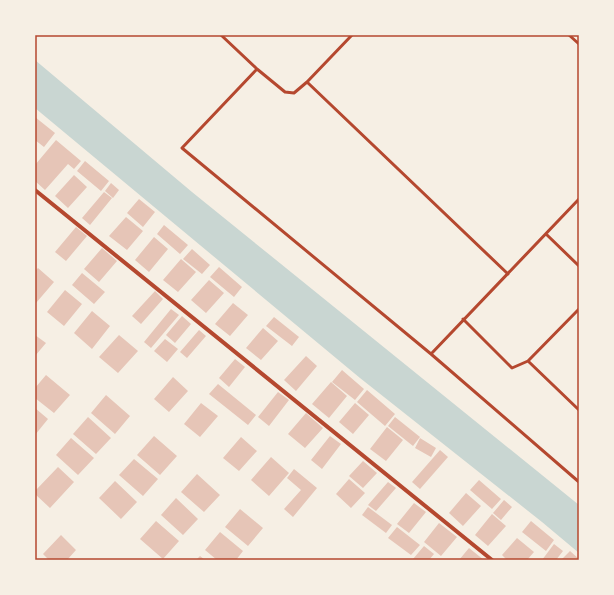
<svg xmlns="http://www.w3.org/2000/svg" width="614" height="595" viewBox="0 0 614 595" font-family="'Open Sans',sans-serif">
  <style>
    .water { fill: #c9d6d2 }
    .building { fill: #e6c5b7 }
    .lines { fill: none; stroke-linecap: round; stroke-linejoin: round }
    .service { stroke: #b5482f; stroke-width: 3 }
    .minor { stroke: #b5482f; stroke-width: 4 }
    .neatline { fill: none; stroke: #b5482f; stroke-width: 1.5 }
  </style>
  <rect width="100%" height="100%" fill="#f6efe4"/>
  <path class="water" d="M35 60 192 192 579 505V553L542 522 360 378 35 108Z"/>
  <path class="building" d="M35 117 55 133 44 147 35 140Z
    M56 140 81 161 74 169 68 164 45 190 35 181V165Z
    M85 161 109 181 101 191 77 171Z
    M74 175 87 187 68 208 55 196Z
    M111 183 119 190 113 198 105 191Z
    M104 192 112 198 90 225 82 218Z
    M139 199 155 212 143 227 127 213Z
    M126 217 143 231 127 250 109 236Z
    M164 225 188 245 180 254 157 234Z
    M76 227 87 236 66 261 55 252Z
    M154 237 168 249 149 272 135 260Z
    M102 248 117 261 99 282 84 269Z
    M192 249 210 265 202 274 183 259Z
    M181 259 196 272 178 292 163 280Z
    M219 267 242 287 234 297 210 277Z
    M38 268 54 282 36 303 35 302V271Z
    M82 273 105 292 94 304 72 285Z
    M209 280 224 293 206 313 191 300Z
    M65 290 82 304 64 326 47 312Z
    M155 291 163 299 141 324 132 316Z
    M233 303 248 315 230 336 215 324Z
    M171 309 179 315 151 348 144 342Z
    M92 311 110 326 92 349 74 333Z
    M182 316 191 324 175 343 166 335Z
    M274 317 299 337 292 346 266 326Z
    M263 328 278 341 261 360 246 348Z
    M199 330 206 336 187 358 180 352Z
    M35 335 46 343 35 356Z
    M119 335 138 351 118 373 99 357Z
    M165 339 178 349 167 362 154 351Z
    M306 356 317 366 296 391 284 380Z
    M235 359 245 367 229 387 219 378Z
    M342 370 364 389 355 400 332 382Z
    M46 375 70 395 54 413 35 398V388Z
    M173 377 188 391 169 412 154 399Z
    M331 382 347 396 329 418 312 404Z
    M218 384 256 415 248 425 209 394Z
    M367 390 395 414 385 426 357 402Z
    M278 392 289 400 269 426 258 417Z
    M106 395 130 416 115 434 91 413Z
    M201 403 218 416 200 437 184 424Z
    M355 403 369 415 353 434 339 422Z
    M35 408 48 419 35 435Z
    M306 413 323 428 305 448 288 434Z
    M88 417 111 438 96 454 73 434Z
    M395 417 420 437 413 446 388 426Z
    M387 427 403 440 386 461 370 449Z
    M154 436 177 456 160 475 137 455Z
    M330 436 341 444 322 469 311 460Z
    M241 437 257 451 239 471 223 458Z
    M71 438 94 458 78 475 56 455Z
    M420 438 436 448 431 457 415 448Z
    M440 450 448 457 420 489 412 482Z
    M271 457 289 473 269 496 251 480Z
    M134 459 158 479 143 496 119 475Z
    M363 461 377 473 363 488 349 476Z
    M58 467 74 482 50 508 35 494V491Z
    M294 469 317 488 293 517 284 509 301 490 287 478Z
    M197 474 220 495 204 512 181 492Z
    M349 479 365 493 351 508 336 494Z
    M479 480 501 499 492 509 470 490Z
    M115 481 137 502 121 519 99 498Z
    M388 482 396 488 376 511 368 505Z
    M466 493 481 506 463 526 449 513Z
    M176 498 198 519 183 535 161 515Z
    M504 500 512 507 501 520 493 513Z
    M414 503 426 512 409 533 397 524Z
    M368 507 392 525 386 533 362 515Z
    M240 509 263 528 248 546 225 527Z
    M492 514 506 526 488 546 475 535Z
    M156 521 179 541 163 559 140 539Z
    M531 521 554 540 546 551 522 532Z
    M439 523 457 537 441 556 424 542Z
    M397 527 420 545 411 555 388 538Z
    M220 532 243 551 236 560H217L205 550Z
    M61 535 76 550 67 560H49L43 554Z
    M517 538 534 552 527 560H507L502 555Z
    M554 544 563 551 556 560H542Z
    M424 546 434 554 429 560H414L413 559Z
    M469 548 484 560H459Z
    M570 551 579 559V560H561Z
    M200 556 205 560H196Z"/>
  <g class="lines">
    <path class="service" d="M221 35 257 69
      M352 35 307 82 294 93 285 92 257 69 182 148 431 354 579 199
      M569 35 579 44
      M307 82 508 274
      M546 234 579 266
      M463 319 512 368 528 361 579 410
      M431 354 579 482
      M528 361 579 309"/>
    <path class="minor" d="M35 190 492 560"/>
  </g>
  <rect width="614" height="595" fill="none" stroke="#f6efe4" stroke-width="72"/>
  <rect x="36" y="36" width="542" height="523" class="neatline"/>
</svg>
